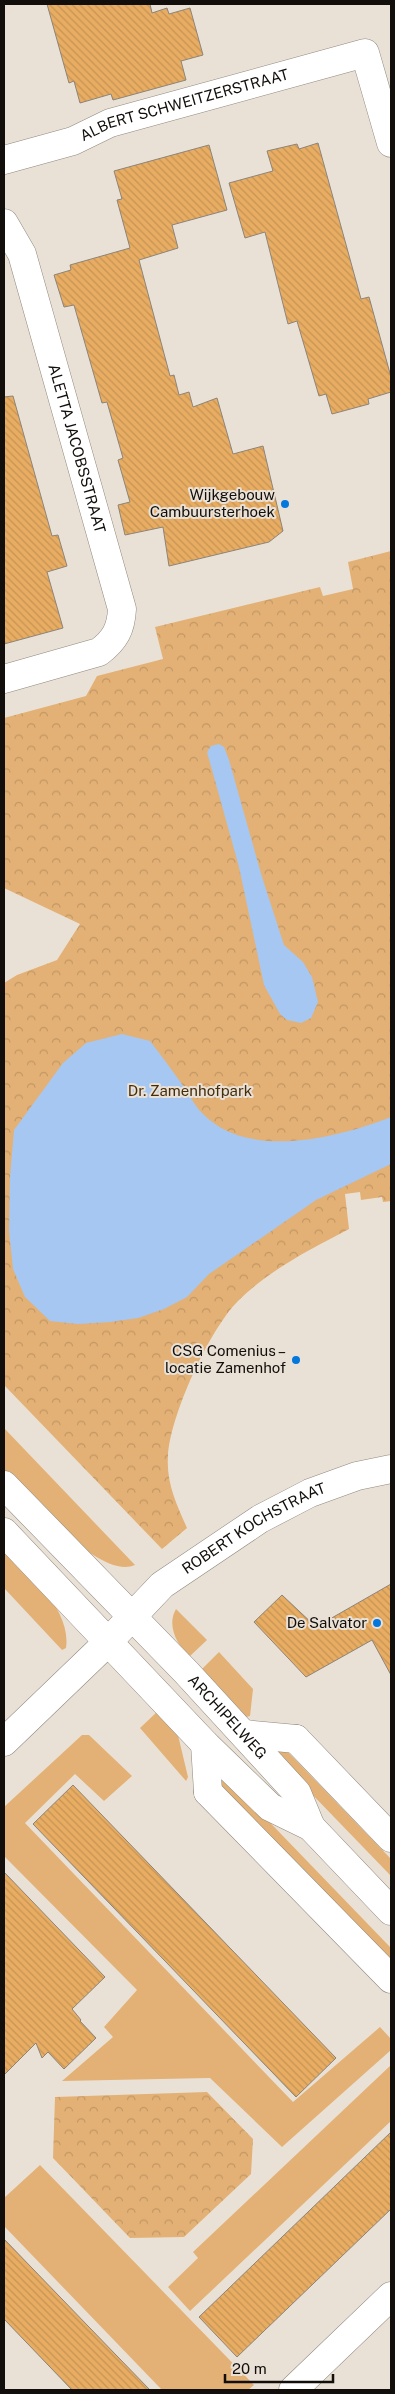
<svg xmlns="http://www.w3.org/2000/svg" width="395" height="2394" viewBox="0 0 395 2394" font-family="'Public Sans',sans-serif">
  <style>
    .green { fill: #e3b175 }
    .park { fill: url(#park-crowns) }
    .water { fill: #a6c7f1 }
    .building { fill: url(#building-back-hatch); stroke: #8c847a }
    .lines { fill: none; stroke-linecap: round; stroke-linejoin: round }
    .minor-casing { stroke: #90887e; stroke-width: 29 }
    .secondary-casing { stroke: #90887e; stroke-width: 29 }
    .minor { stroke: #fff; stroke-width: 28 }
    .secondary { stroke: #fff; stroke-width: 28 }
    .poi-dot { fill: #0377de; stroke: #eae1d6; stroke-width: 2 }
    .labels { text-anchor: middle; stroke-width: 4; stroke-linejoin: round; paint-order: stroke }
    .street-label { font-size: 15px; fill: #110e0b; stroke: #eae1d6 }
    .poi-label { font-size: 15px; fill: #110e0b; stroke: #eae1d6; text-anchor: end }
    .park-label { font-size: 15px; fill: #452d0c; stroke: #eae1d6 }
  </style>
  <defs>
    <pattern id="park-crowns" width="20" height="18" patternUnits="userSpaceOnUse" patternTransform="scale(1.25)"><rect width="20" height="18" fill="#e3b175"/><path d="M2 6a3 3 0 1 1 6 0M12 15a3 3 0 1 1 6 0" fill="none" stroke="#c29764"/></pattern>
    <pattern id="building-back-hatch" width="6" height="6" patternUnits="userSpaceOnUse" patternTransform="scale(1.25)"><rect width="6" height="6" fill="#e8ad62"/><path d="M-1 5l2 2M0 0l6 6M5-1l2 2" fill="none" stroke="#c69454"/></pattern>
  </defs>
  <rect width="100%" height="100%" fill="#eae1d6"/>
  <path class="green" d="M4 1428 135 1565C99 1581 27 1494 4 1471Z
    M4 1544C27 1571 72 1610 66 1648L62 1650 4 1588Z
    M176 1609 207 1640 189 1657C178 1645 166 1626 176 1609Z
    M219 1652 253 1689 250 1716 246 1717 201 1670Z
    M159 1710 177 1731 188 1777 186 1781 140 1728Z
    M82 1735H89L132 1776 104 1801 75 1774 25 1823 293 2102 380 2027 391 2039V2050L282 2147 210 2078 62 2081 113 2037 104 2027 137 1990 4 1856V1807Z
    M275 1746 285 1749 391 1859V1876L277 1758Z
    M226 1777 391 1948V1964L219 1784V1778Z
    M391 2065V2121L190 2311 168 2287 198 2258 193 2252Z
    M40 2165 254 2385 248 2390H162L4 2226V2198Z"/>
  <path class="park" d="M391 551V1201L383 1202 382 1197 361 1200 360 1192 345 1194 349 1229C311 1249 269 1270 238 1301 209 1330 170 1416 168 1456 166 1483 177 1505 187 1528L162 1549 4 1385V983L17 975 57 960 80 924 4 888V718L86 696 97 676 163 659 155 627 320 587 323 596 353 589 348 562Z
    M207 2092 253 2139 251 2174 184 2237 130 2238 53 2158 55 2097Z"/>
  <path class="water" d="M219 744 224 747 229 760 262 877 284 945 303 962 312 977 318 1002 311 1018 301 1023 287 1020 280 1014 264 985 239 867 207 752 211 746Z
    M122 1034 150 1041C162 1056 173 1072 184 1087 190 1096 195 1106 202 1113 248 1161 337 1138 391 1117V1164L316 1200 209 1274 187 1297 164 1309 138 1318 110 1322 78 1324 50 1321 25 1297 13 1269 9 1231 10 1177 14 1130 63 1063 86 1043Z"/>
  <path class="building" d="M47 4H150L152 13 167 8 169 14 190 8 203 55 181 61 186 80 113 100 111 94 80 103 74 81 69 83Z
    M318 143 361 299 369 297 391 377V392L368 399 369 404 332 414 326 394 319 396 297 321 288 324 265 232 245 238 229 183 273 171 267 151 297 144 299 149Z
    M209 145 227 210 172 225 178 248 139 260 170 376 174 375 179 395 189 392 193 407 217 398 233 454 263 446 283 531 269 542 169 566 163 527 125 535 118 505 130 502 118 460 123 458 107 402 102 403 74 305 64 307 54 275 71 270 70 265 130 248 117 200 122 199 114 171Z
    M13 396 52 536 58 535 67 566 47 572 63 628 4 644V397Z
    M391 1584V1675L372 1640 306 1677 254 1622 282 1595 316 1627Z
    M73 1785 336 2058 296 2097 33 1824Z
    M4 1872 105 1977 72 2009 81 2020 80 2021 96 2038 64 2069 48 2052 42 2058 36 2043 4 2075Z
    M391 2132V2209L237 2357 199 2317Z
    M4 2239 117 2356 150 2390H72L4 2319Z"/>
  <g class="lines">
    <defs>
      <g id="minor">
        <path id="s1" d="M4 160 73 141 110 123 365 53 391 143"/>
        <path id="s2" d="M4 223 22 254 122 609C121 629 115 640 99 652L4 679"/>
        <path d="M296 1739 391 1838"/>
        <path id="s3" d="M4 1742 108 1642 162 1585 260 1519 310 1493 357 1476 391 1469"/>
        <path d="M208 1792 391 1979"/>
        <path d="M293 2390 391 2296"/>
      </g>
      <g id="secondary">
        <path id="s4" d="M4 1485 186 1672 297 1793 311 1827"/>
        <path d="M4 1532 205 1744 270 1807 311 1827 391 1911"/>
        <path d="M244 1734 296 1739"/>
        <path d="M205 1744 208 1792"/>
      </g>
    </defs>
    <use href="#minor" class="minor-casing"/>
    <use href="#secondary" class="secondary-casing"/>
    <use href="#minor" class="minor"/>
    <use href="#secondary" class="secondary"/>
  </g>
  <g class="poi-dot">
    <circle cx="285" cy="504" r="5"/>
    <circle cx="296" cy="1360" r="5"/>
    <circle cx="377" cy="1623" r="5"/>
  </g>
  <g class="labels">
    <g class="street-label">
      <text dy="5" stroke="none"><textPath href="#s1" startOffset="189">ALBERT SCHWEITZERSTRAAT</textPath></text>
      <text dy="5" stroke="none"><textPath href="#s2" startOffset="238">ALETTA JACOBSSTRAAT</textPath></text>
      <text dy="5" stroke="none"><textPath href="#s3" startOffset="331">ROBERT KOCHSTRAAT</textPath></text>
      <text dy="5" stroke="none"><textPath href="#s4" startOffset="322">ARCHIPELWEG</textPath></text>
    </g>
    <g class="poi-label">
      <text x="275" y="500">Wijkgebouw<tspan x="275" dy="17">Cambuursterhoek</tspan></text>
      <text x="286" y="1356">CSG Comenius –<tspan x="286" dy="17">locatie Zamenhof</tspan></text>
      <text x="367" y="1628">De Salvator</text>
    </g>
    <g class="park-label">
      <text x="190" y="1096">Dr. Zamenhofpark</text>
    </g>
  </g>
  <rect width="395" height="2394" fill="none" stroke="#110e0b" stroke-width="10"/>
  <path d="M225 2374v8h108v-8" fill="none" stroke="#110e0b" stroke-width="2.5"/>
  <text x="232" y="2374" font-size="15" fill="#110e0b" stroke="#eae1d6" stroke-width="4" paint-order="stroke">20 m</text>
</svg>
